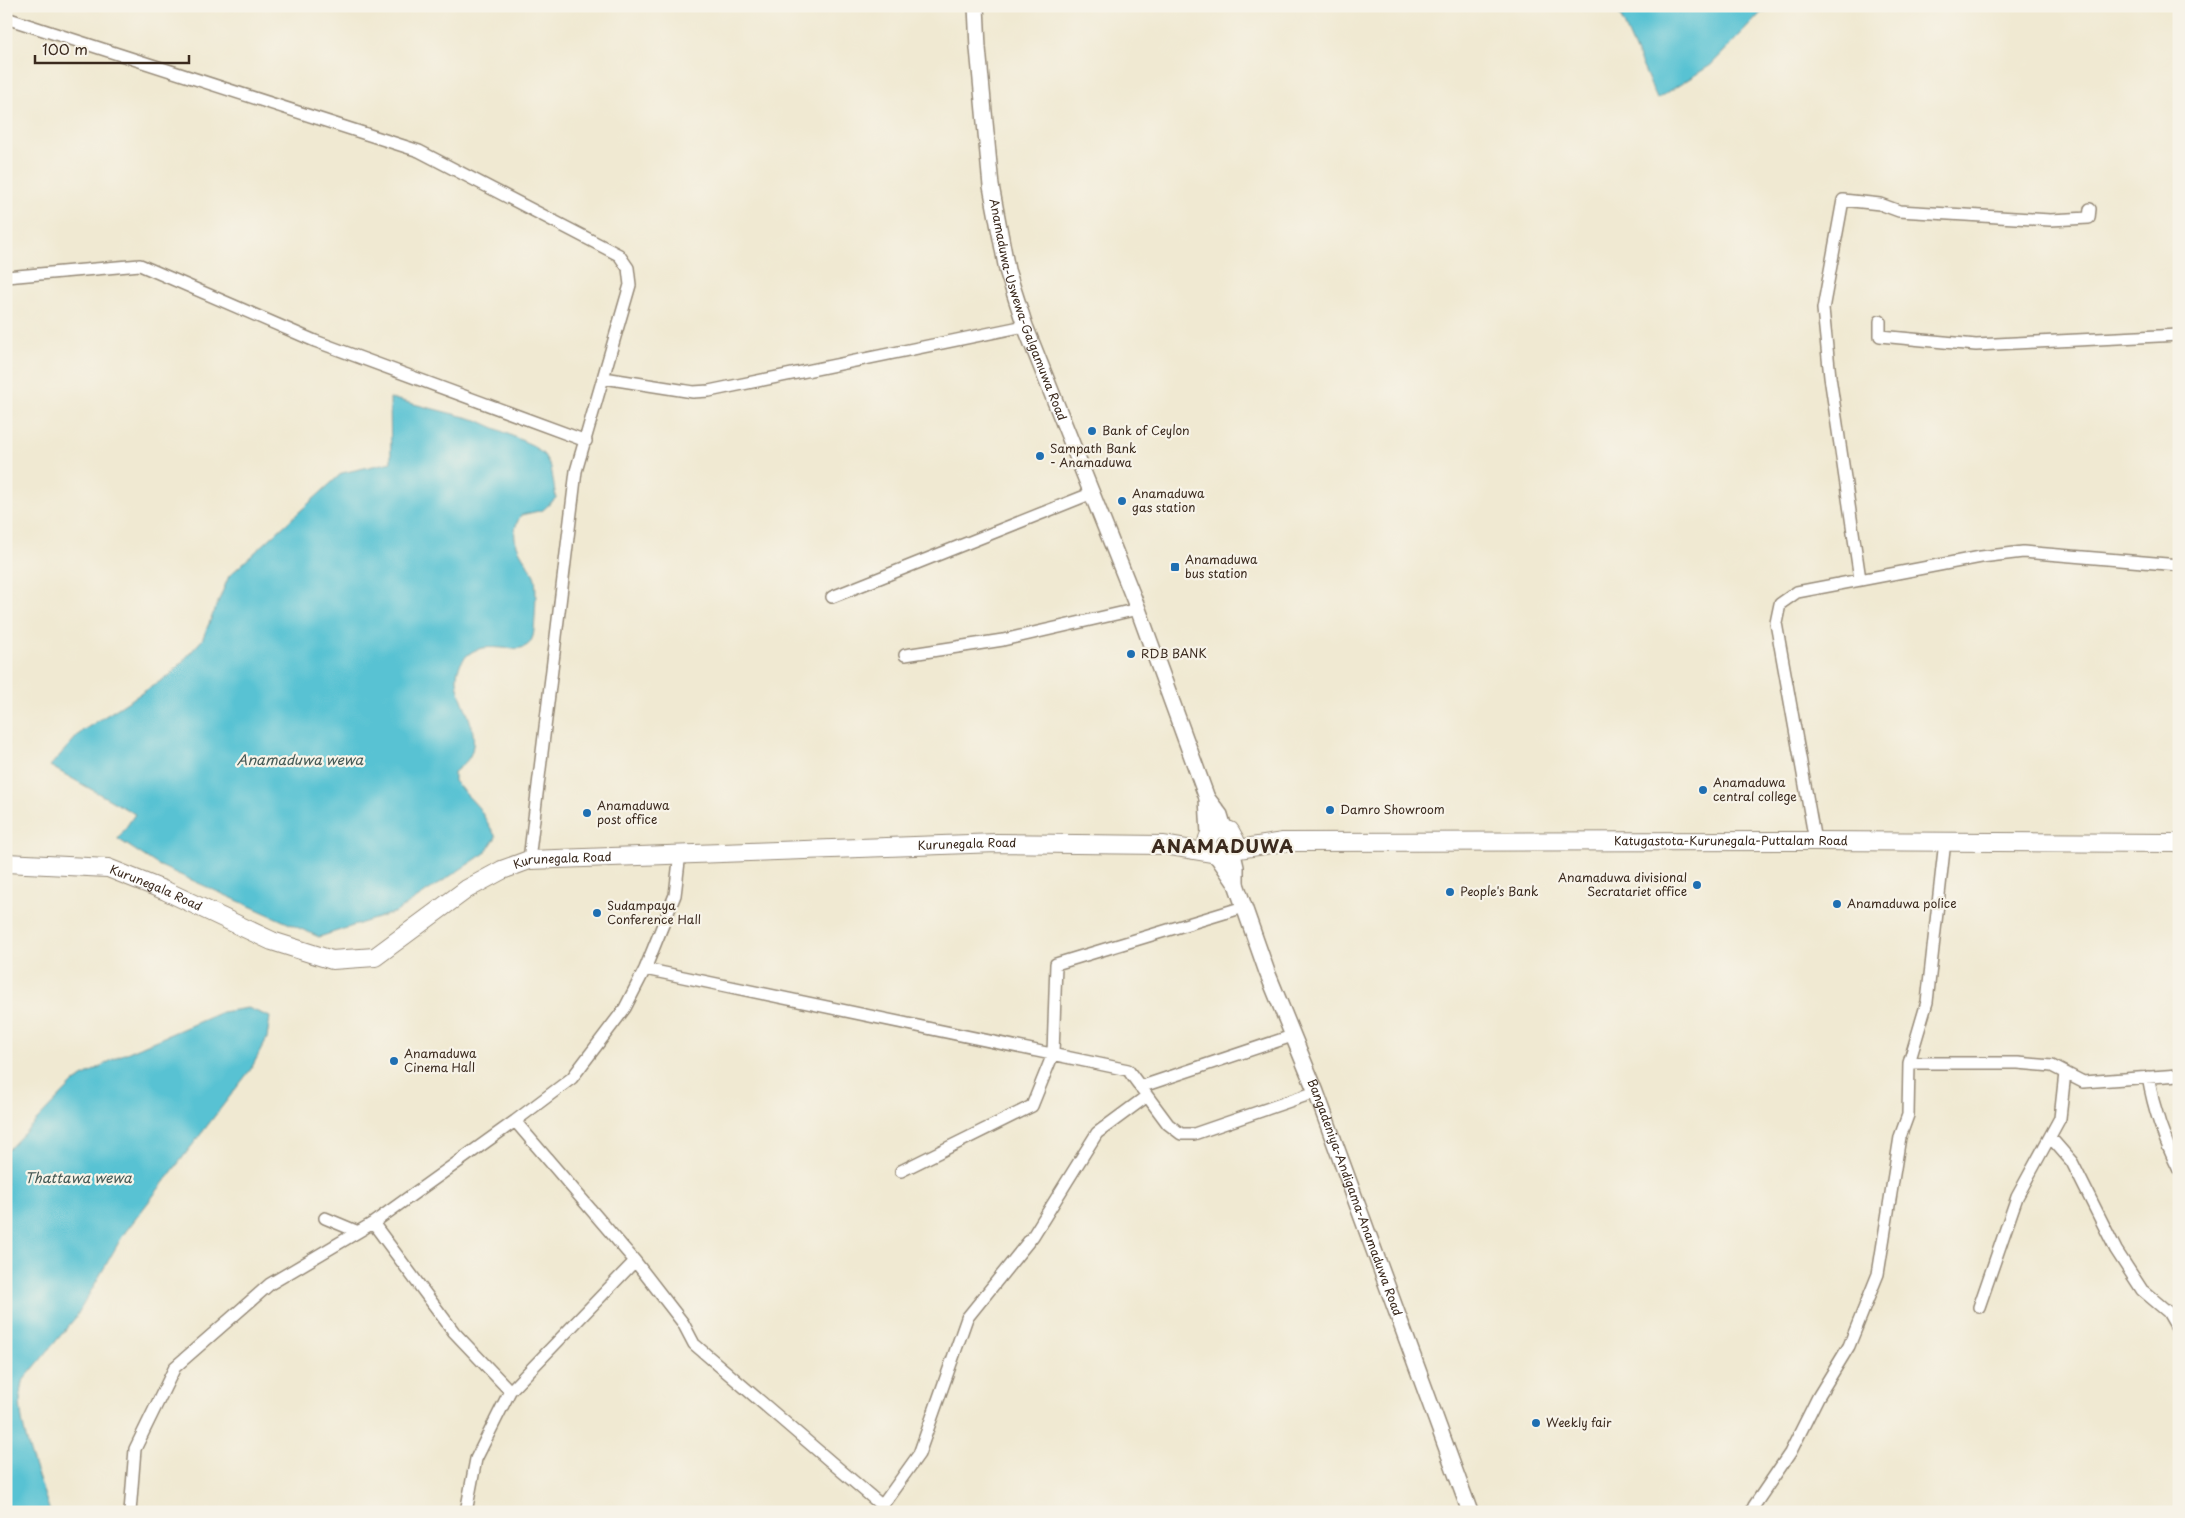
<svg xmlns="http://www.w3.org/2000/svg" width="2185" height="1518" viewBox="0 0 2185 1518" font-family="'Playpen Sans',sans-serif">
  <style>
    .water { fill: #58c2d3; stroke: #4a7678 }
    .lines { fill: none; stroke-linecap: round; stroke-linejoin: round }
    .minor-casing { stroke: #968a78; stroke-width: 14 }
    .major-casing { stroke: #968a78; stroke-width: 18 }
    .highway-casing { stroke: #968a78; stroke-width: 20 }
    .minor { stroke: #fff; stroke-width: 11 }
    .major { stroke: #fff; stroke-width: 15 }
    .highway { stroke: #fff; stroke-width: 18 }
    .poi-dot { fill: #1f6fb2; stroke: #f7f3e8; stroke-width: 2 }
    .labels { text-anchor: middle; stroke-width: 4.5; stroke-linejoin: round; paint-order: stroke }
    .street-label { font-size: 12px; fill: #3b2a1e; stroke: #f7f3e8 }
    .poi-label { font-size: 12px; fill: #3b2a1e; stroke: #f7f3e8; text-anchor: start }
    .water-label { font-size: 14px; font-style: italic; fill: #445854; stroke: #f7f3e8 }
    .district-label { font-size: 18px; font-weight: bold; letter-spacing: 1px; fill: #3b2a1e; stroke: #f7f3e8 }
  </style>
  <rect width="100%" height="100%" fill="#f7f3e8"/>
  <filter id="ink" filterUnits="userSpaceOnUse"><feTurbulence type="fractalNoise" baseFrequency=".02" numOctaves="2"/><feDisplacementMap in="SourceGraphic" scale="10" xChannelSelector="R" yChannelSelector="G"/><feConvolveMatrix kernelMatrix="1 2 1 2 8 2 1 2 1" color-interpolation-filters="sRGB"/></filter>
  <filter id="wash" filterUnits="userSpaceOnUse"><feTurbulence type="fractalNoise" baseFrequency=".0096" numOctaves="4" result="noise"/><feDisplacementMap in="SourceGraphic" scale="20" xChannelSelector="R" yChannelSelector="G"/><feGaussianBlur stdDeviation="1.12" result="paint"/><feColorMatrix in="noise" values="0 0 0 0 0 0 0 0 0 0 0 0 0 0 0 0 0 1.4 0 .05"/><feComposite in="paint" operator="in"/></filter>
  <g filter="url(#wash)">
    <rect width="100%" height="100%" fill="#f0e9d2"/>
    <path class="water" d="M1616 6H1777L1761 13 1711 65 1657 99Z
      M390 398 477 420 532 445 544 455 551 467 556 498 543 510 521 515C507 538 519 548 530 569 532 572 535 576 535 579 537 587 535 629 533 636 525 666 479 628 460 665 446 692 485 723 470 756 467 762 459 768 454 772V781L479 808 496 837 485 853 396 912 319 937 158 865 118 839 135 814 50 766 82 731 170 675 202 640 229 576 342 473 391 462Z
      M248 1008 270 1017 267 1038 251 1069 123 1235 76 1317 22 1382C13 1419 39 1475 50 1512H6V1152L74 1082 117 1057 222 1012Z"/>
  </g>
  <g filter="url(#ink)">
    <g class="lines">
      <defs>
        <path id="minor" d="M6 18 419 151 619 255 628 268 630 285 576 471 529 860
          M6 277 140 265 315 341 586 441
          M1880 321V336L1976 345 2179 335
          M604 378 693 392 709 391 1025 326
          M1860 579 1830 377 1823 309 1843 200 1880 204 1899 211 2050 220 2089 218 2090 209
          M832 597 1090 494
          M905 655 1003 640 1138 609
          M1815 841 1776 623 1780 604 1797 592 1981 557 2023 552 2179 565
          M645 969 1128 1070 1168 1124 1181 1134H1194L1316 1092
          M1909 1063H2018L2052 1066 2083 1082 2179 1075
          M2148 1077C2154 1111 2164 1140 2179 1170
          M1140 1087 1292 1036
          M515 1121 635 1261 683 1323 694 1344 881 1505
          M2051 1138 2072 1162 2116 1250 2142 1290 2168 1312 2179 1331
          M901 1171 1032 1106 1053 1054 1056 964 1244 907
          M325 1218 356 1231
          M373 1223 454 1332 510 1391
          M1979 1307 2017 1197 2060 1118 2065 1073
          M879 1510 919 1454 967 1318 1033 1236 1097 1133 1147 1096
          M130 1512 135 1449 175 1367 270 1284 373 1223 515 1121 572 1078 625 1008 645 969 675 895 680 853
          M466 1512 476 1459 510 1391 635 1261
          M1752 1512 1754 1506 1790 1453 1818 1397 1849 1346 1878 1274 1900 1137 1908 1115 1909 1063 1927 1002 1945 841"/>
        <g id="major">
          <path id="s1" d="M976 6 978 48 991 186 1007 270 1025 326 1138 609 1207 798 1220 815 1224 828"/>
          <path d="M1207 798 1209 834"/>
          <path d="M1232 850 1236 867V884"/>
          <path id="s2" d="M1217 856 1236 884 1267 972 1316 1092 1470 1512"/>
        </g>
        <g id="highway">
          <path id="s3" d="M1232 850 1235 840 1230 831 1219 828C1202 834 1204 855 1223 856L1232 850 1283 842 1815 841 2179 843"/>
          <path id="s4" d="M6 863 108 868 166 891 272 941 332 960 375 957 467 889 502 870 529 860 997 843 1164 845 1211 853"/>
        </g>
      </defs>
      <use href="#minor" class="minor-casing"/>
      <use href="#major" class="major-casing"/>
      <use href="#highway" class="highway-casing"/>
      <use href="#minor" class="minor"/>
      <use href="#major" class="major"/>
      <use href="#highway" class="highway"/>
    </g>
  </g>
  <g class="poi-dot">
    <circle cx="1092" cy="431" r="5"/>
    <circle cx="1040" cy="456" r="5"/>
    <circle cx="1122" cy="501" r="5"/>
    <rect x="1170" y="562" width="10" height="10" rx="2.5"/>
    <circle cx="1131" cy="654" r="5"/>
    <circle cx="1703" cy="790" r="5"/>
    <circle cx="1330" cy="810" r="5"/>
    <circle cx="587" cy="813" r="5"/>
    <circle cx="1697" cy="885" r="5"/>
    <circle cx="1450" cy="892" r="5"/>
    <circle cx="1837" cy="904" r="5"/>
    <circle cx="597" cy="913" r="5"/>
    <circle cx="394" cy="1061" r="5"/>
    <circle cx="1536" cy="1423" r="5"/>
  </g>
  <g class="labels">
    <g class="street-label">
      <text dy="4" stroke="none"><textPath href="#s1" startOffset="310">Anamaduwa-Uswewa-Galgamuwa Road</textPath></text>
      <text dy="4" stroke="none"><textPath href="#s3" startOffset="585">Katugastota-Kurunegala-Puttalam Road</textPath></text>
      <text dy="4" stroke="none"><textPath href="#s4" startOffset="1009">Kurunegala Road</textPath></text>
      <text dy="4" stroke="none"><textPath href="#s4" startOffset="604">Kurunegala Road</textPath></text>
      <text dy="4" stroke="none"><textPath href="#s4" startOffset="154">Kurunegala Road</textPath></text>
      <text dy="4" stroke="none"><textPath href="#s2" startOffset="369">Bangadeniya-Andigama-Anamaduwa Road</textPath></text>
    </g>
    <g class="poi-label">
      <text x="1102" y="435">Bank of Ceylon</text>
      <text x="1050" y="453">Sampath Bank<tspan x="1050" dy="14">- Anamaduwa</tspan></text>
      <text x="1132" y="498">Anamaduwa<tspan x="1132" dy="14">gas station</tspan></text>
      <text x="1185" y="564">Anamaduwa<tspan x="1185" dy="14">bus station</tspan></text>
      <text x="1141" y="658">RDB BANK</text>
      <text x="1713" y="787">Anamaduwa<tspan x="1713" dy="14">central college</tspan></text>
      <text x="597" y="810">Anamaduwa<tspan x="597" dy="14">post office</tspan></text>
      <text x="1340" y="814">Damro Showroom</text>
      <text x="1687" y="882" text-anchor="end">Anamaduwa divisional<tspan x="1687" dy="14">Secratariet office</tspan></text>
      <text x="1460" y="896">People's Bank</text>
      <text x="1847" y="908">Anamaduwa police</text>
      <text x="607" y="910">Sudampaya<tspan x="607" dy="14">Conference Hall</tspan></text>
      <text x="404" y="1058">Anamaduwa<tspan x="404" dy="14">Cinema Hall</tspan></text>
      <text x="1546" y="1427">Weekly fair</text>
    </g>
    <g class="water-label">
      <text x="300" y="765">Anamaduwa wewa</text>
      <text x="78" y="1183">Thattawa wewa</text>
    </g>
    <g class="district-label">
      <text x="1223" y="853">ANAMADUWA</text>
    </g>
  </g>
  <rect width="2185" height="1518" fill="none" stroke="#f7f3e8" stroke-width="25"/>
  <path d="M35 55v8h154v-8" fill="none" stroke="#3b2a1e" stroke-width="2.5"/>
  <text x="42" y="55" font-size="15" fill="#3b2a1e" stroke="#f7f3e8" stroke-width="4" paint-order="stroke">100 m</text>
</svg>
